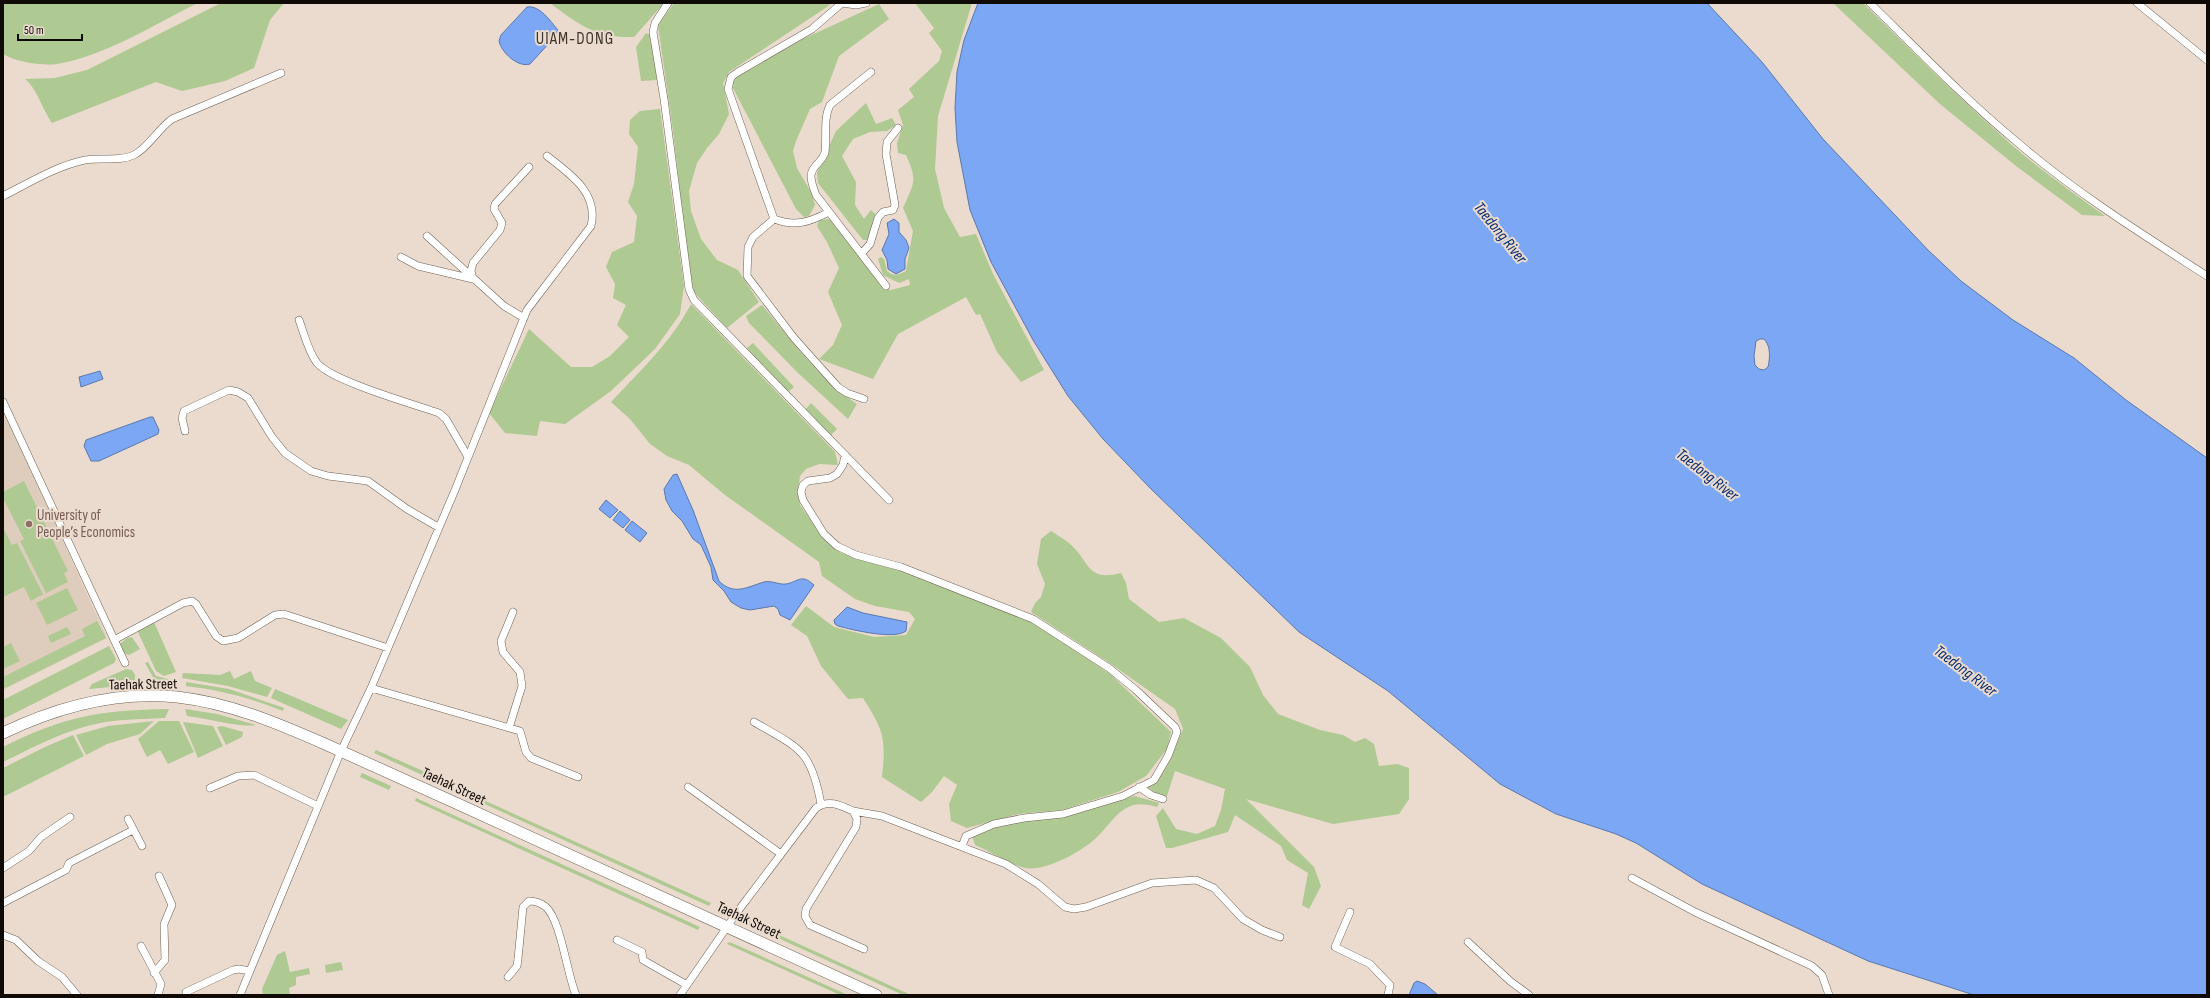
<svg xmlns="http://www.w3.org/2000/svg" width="2210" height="998" viewBox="0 0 2210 998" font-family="'Sofia Sans Condensed',sans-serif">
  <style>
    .education { fill: #decdbc }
    .green { fill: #aec992 }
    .water { fill: #7ba7f5; stroke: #5b78ad; fill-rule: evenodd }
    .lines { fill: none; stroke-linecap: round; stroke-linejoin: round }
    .minor-casing { stroke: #6d6054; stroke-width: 8 }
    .primary-casing { stroke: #6d6054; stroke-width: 12 }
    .minor { stroke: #fff; stroke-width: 7 }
    .primary { stroke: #fff; stroke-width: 11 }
    .education-dot { fill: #8d6e63; stroke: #eadbce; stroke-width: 1.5 }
    .labels { text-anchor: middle; stroke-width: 4; stroke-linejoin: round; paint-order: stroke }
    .education-label { font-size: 15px; fill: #785e54; stroke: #eadbce; text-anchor: start }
    .street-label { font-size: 15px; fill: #0f0a06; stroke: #eadbce }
    .water-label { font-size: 16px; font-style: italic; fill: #072c6f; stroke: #eadbce }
    .quarter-label { font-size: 17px; letter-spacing: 1px; fill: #3f3329; stroke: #eadbce }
  </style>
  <rect width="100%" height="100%" fill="#eadbce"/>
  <path class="education" d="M3 409 107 638 3 690Z"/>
  <path class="green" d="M3 3H198C155 24 105 56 57 64 42 66 16 62 3 54Z
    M221 3H284L270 20 254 68 225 81 182 91 156 82 52 123C43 110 36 87 25 79L55 78 87 70Z
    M550 3H664L634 37C596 38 579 25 550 3Z
    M674 3H831L827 7 729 72 723 83 729 114 719 134 707 148 697 163 689 191 691 211 701 239 717 260 738 270 759 302 727 328 691 289 673 131 658 25Z
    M915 3H972L938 116 935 169 944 208 960 237 976 234 993 274 1044 370 1021 382 997 352 980 314 976 315 966 297 898 334 873 379 819 359 833 345 842 325 828 292 839 268 827 242 817 226 819 220 831 219 883 288 891 290 910 285 909 279 899 283 883 275 878 259 881 257 884 259 887 271C894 277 898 275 906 271L913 231 903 208C914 182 918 182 906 155L898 153 897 143 903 125 898 110 914 97 909 89 939 61 942 51 929 33 934 28Z
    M1833 3H1863C1912 51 1961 100 2013 146 2042 171 2074 194 2105 216L2082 215 2016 166 1940 104Z
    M879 4 889 19 839 56 822 102 810 109 796 141 793 151 797 168 812 194 815 205 809 216 804 217 796 209 733 88 734 80 740 74 803 39Z
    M646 33 650 35 658 80 641 81 636 47Z
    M866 103 876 124 892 118 896 125 887 131 870 132 853 139 842 156 856 182 855 205 864 219 871 210 876 215 872 233 867 240H863L818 183 817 173 836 131Z
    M660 109 684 286 680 314 655 349 611 391 565 424 540 421 537 436 505 433 489 413 529 329 571 367H592L610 356 629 337 617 325 626 305 613 298 615 284 606 267 612 252 634 242 637 216 628 202 634 184 638 147 629 134 630 120 640 111Z
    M691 304 835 452 838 465 819 464 806 469 800 476 798 490 800 505 825 540 841 553 901 570 1033 622 1110 674 1171 732 1167 749 1146 776 1118 792 1062 810 1018 814 967 828 951 821 949 804 957 785 944 776 932 792 921 802 882 777C886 738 884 731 863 698L848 699 821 666 807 636 791 625 806 606 834 627 874 637 906 635 915 619 909 612 875 606 855 599 822 576 819 562 725 495 689 465 667 456 650 444 630 419 611 402C640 371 672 341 691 304Z
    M762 305C791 340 819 378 857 404L848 419 798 373 749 323 746 316Z
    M753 343 794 387 788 392 747 348Z
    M811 403 837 429 831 435 805 410Z
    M24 481 68 571 64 573 68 582 46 593 20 541 24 539 3 498V492Z
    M3 528 12 545 17 543 43 594 31 601 24 587 3 597Z
    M1051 531C1057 535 1064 539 1069 543 1090 561 1086 582 1121 573L1126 583 1129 599 1159 622 1184 618 1221 638 1250 667 1263 695 1278 714 1320 730 1343 735 1355 742 1365 738 1374 744 1379 766 1397 764 1409 768V799L1399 814 1333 824 1246 799 1314 867 1321 886 1309 909 1302 905 1308 873 1287 860 1281 846 1235 815 1228 832 1172 848H1166L1156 816 1163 808 1176 829 1197 834 1215 826 1221 810 1225 789 1175 771 1167 796 1158 795 1147 787 1172 756 1183 729 1175 709 1111 664 1031 612 1035 603 1041 597 1045 584 1037 564 1041 539Z
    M67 588 78 610 47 625 36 603Z
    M97 621 106 638 3 689V677L85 636 82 629Z
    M154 622 176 672 164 676 156 671 137 630Z
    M67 627 71 634 51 643 48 636Z
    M132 637 140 649 129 655 124 653 120 644 127 638Z
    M11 643 20 661 3 669V647Z
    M109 646 116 659 114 663 3 719V700Z
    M148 662 156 676 175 681 174 684 154 679 145 663Z
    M126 669 132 670 135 675V682L132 685 89 689 92 684Z
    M230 671 234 679 251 671 255 681 272 688 267 697 228 686 182 678 183 673 220 675Z
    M186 682 229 689 284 708 283 711C251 698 220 690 186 686Z
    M275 689 348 720 341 729 271 698Z
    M169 709 165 718C145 719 125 719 106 722 69 728 36 746 3 762V747C64 716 102 710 169 709Z
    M185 709 217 714 256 725C240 728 206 718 187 716Z
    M154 721 140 734 107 744 86 755 76 735 108 726Z
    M159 721H179L194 752 168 764 160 750 147 757 138 739Z
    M183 722 213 726 223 746 198 758Z
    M222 726 243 732 242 737 226 745 217 727Z
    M73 735 84 756 3 797V768L45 747Z
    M376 750 443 780 442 784 374 753Z
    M362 773 391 786 389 790 360 777Z
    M1135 796 1159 803 1157 807C1123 796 1116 819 1095 839 1081 852 1044 872 1026 868 1016 867 987 850 975 845L972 836 995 826Z
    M416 798 700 927 698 930 415 801Z
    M479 798 711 903 709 906 478 801Z
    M746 920 911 995H903L745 923Z
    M729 942 732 943 848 995H840L727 944Z
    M285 951 290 972 309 968 310 974 296 977V985L289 988 290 995H263L262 989 277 955Z
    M341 962 343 970 326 973 325 965Z"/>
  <path class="water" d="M978 3H1707L1762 62 1823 139 1928 250 1961 281 2013 320 2074 358 2126 400 2207 458V995H1974L1868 961 1702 884 1636 843 1616 834 1556 814 1500 784 1388 691 1299 632 1151 489 1103 439 1068 396 1033 340 991 262 970 210 957 142 955 108 957 72 964 40ZM1760 339H1764C1771 346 1770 358 1768 367L1764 370 1759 369 1755 365 1754 356 1756 341Z
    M527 7C540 5 550 21 558 30L553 39 530 64C518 68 501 52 499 41L501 35Z
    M894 219 899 223V232L906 240 909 248 905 259V269L896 274 888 269 887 260 882 250 889 234 887 223Z
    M100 371 103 379 81 387 79 377Z
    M150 417H153L159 430 158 434 99 461H91L84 446 86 440Z
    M677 474 693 510 719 581C734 596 747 587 764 582 771 580 779 585 786 584 798 582 801 573 814 585L790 620 780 615 778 609 774 606 750 610 741 608 731 602 724 591 713 580 711 567 701 545 693 539 682 521 672 511 666 500 664 489 673 475Z
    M606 500 618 510 610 518 599 509Z
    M620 511 630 520 623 528 613 520Z
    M632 521 647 533 640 542 625 530Z
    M847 607 863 613 907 622 906 631C894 640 853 630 838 626L835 624 834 620Z
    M1417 981 1425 984 1438 995H1409L1414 983Z"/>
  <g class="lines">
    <defs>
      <path id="minor" d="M668 3 655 23 653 32 664 99 689 289 694 300 889 500
        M842 3 812 29 738 72 731 77 728 89 774 219 753 237 748 247 747 276 794 338 838 387 847 393 864 399
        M842 3 856 5 866 3
        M1870 3C1918 50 1965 99 2017 142 2076 193 2142 234 2207 276
        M2137 3 2207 60
        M871 72 830 105C823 119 827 137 825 152 823 162 811 166 811 176 811 183 814 189 816 195L886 286
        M3 196C29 183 56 166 85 160 101 157 119 162 134 155 148 148 158 129 172 119L281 73
        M774 219C795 227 810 222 829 212
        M427 236 504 306 524 318
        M862 253 870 244 878 218 883 212 893 210 895 205 886 154 887 142 898 128
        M401 257 418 266 473 279
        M473 279 471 271 473 263 500 230 502 223 494 209 495 204 529 167
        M299 320C304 333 308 351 317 363 332 381 413 404 439 413L446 419 468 457
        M3 402 125 663
        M185 431 182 418 184 411 229 390 238 392 248 398 272 437 285 453 311 471 328 476 368 481 407 509 438 527
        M845 455 843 465 837 474 830 478 808 481 803 485 801 492 803 500 824 534 837 546 856 555 901 567 1033 619 1109 668 1136 690 1175 727 1177 732 1168 756 1154 780 1123 796 1063 814 1024 818 994 824 966 836 962 846
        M114 640 183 603 192 601 196 604 216 636 223 641 238 638 275 615 284 614 388 648
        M371 688 520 731 526 752 531 758 578 777
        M754 722C799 748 811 749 821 804
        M509 728 522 686 520 672 503 652 501 641 513 612
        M688 787 781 854
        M1139 787 1151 795 1163 799
        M210 788 238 776 254 775 318 806
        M853 811 882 816 1006 864 1038 884 1065 907 1074 909 1086 907 1152 883 1196 880 1214 888 1243 919 1262 930 1280 937
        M128 819 142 846
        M3 868 29 851 41 837 70 817
        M1632 878 1695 912 1812 966 1822 975 1829 995
        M3 903 66 870 69 863 133 830
        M1350 912 1335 947 1370 964 1390 985 1388 995
        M3 935 16 940 38 961 62 977 77 995
        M617 940 642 952 643 960 687 985
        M1468 942 1510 981 1529 995
        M141 946 161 984 158 995
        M154 973 165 960 164 924 172 905 159 876
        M508 977 517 966 518 959 523 907 529 901C536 901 541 903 546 907 561 921 567 974 576 995
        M186 992 233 970 239 969 250 971
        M240 995 341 751 371 688 455 490 527 310 591 226C599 193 570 174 547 156
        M680 995 738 911 816 808C829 799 840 805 853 811L857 819 856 827 806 909 805 916 810 925 864 949"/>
      <path id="primary" d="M3 733C57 707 117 691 177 697 230 703 277 723 325 744 370 764 414 784 458 804 597 868 737 931 876 995"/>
    </defs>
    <use href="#minor" class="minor-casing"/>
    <use href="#primary" class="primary-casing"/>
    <use href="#minor" class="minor"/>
    <use href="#primary" class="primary"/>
  </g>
  <circle class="education-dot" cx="29" cy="524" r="4"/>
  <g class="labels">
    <g class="education-label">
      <text x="37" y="520">University of<tspan x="37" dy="17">People’s Economics</tspan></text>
    </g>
    <g class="street-label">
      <text transform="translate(143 684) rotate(-1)" y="5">Taehak Street</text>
      <text transform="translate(454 786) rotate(25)" y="5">Taehak Street</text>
      <text transform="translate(749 920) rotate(25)" y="5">Taehak Street</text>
    </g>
    <g class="water-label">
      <text transform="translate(1501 232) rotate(51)" y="6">Taedong River</text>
      <text transform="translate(1708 474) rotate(38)" y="6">Taedong River</text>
      <text transform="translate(1966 670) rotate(37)" y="6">Taedong River</text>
    </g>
    <g class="quarter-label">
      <text x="575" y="44">UIAM-DONG</text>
    </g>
  </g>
  <rect width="2210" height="998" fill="none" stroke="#0f0a06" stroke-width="8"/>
  <path d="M18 34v6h64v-6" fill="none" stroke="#0f0a06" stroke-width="2"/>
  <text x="24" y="34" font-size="12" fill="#0f0a06" stroke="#eadbce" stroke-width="3" paint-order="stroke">50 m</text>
</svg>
